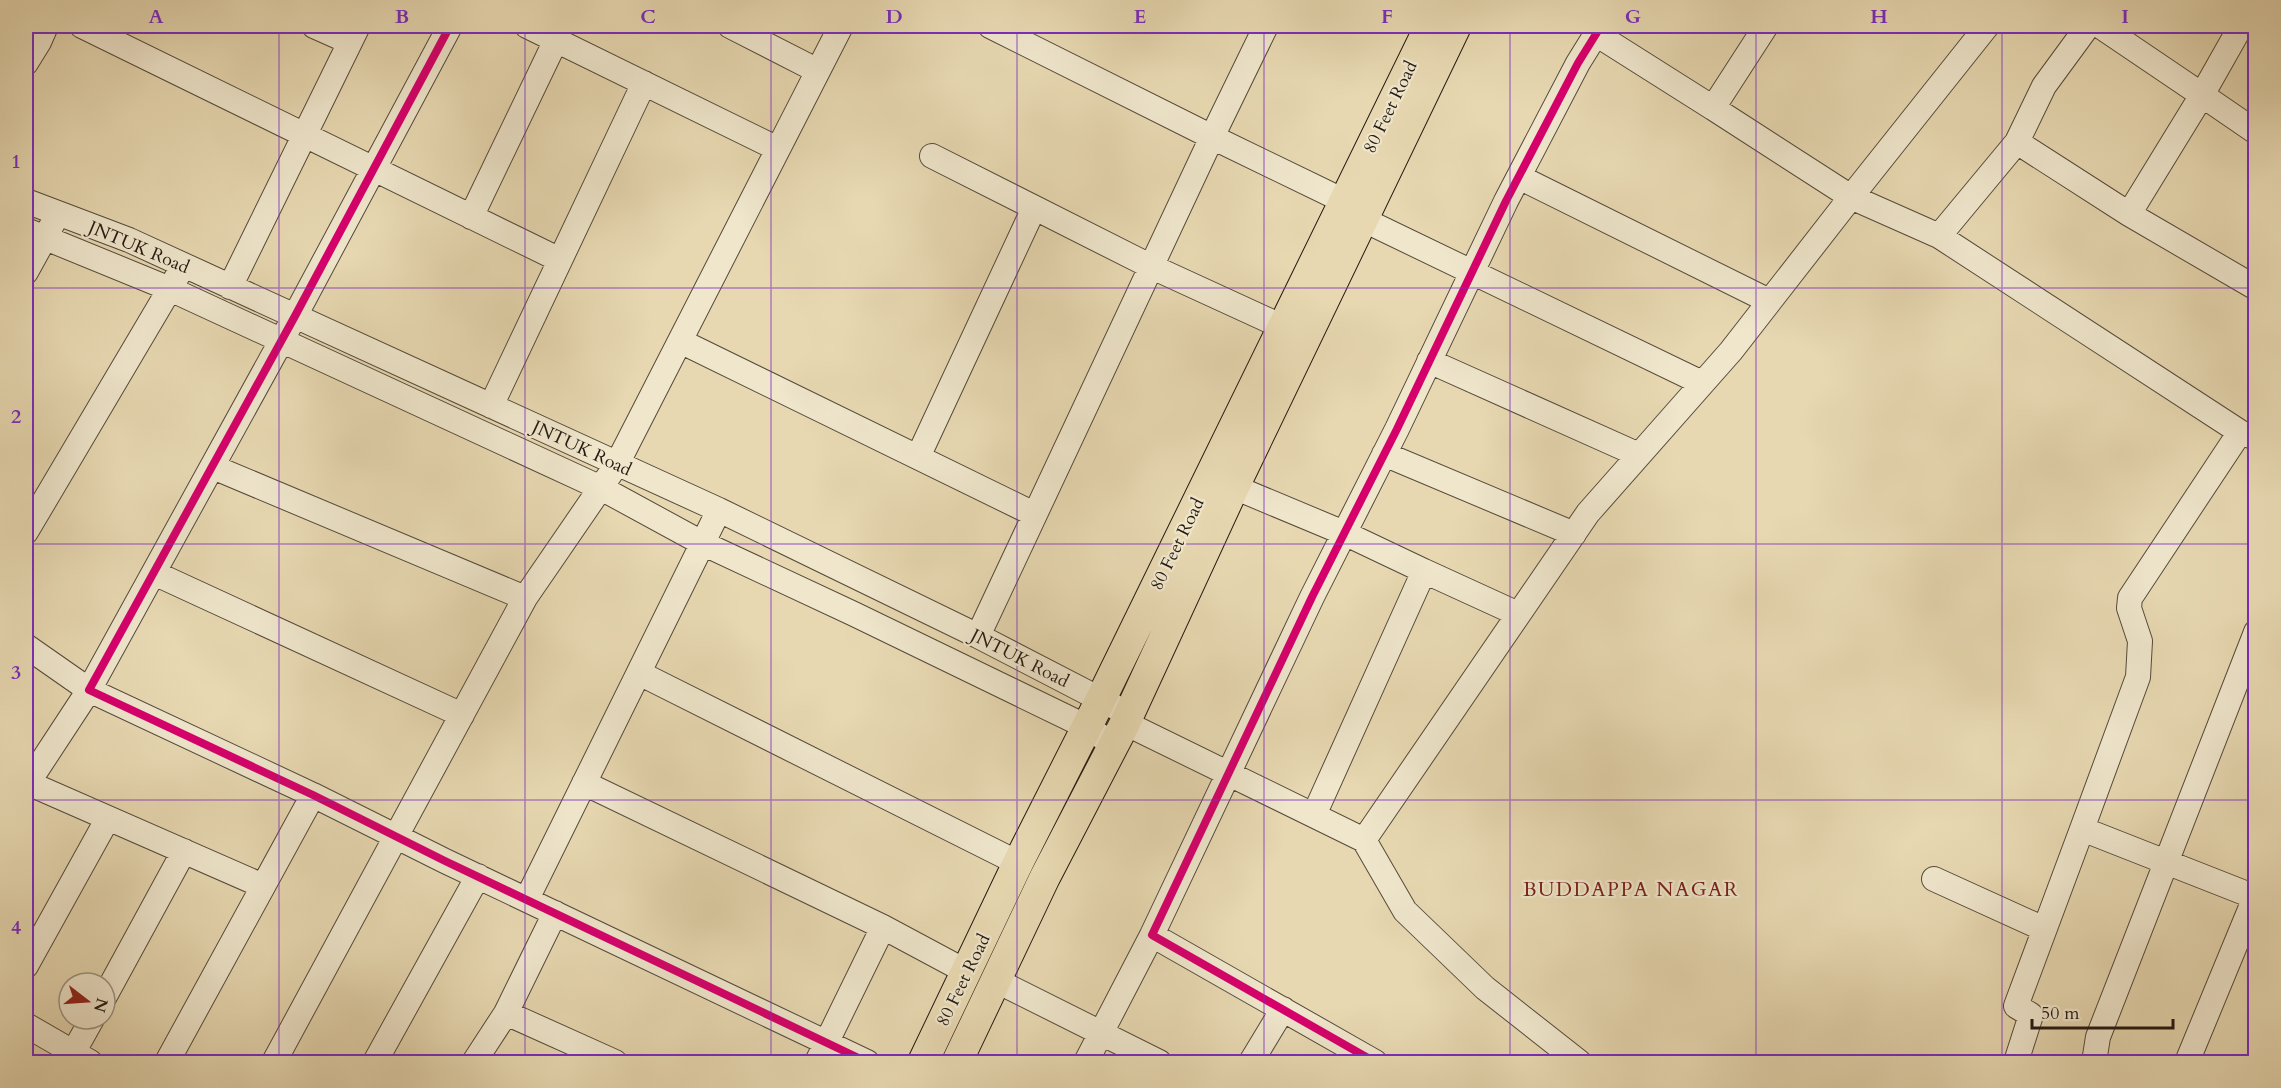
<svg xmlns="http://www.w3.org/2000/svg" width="2281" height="1088" viewBox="0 0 2281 1088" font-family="Cardo,serif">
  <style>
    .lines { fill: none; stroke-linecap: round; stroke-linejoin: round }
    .minor-casing { stroke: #554a3a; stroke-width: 26 }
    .major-casing { stroke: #241a12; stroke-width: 32 }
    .minor { stroke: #efe6cc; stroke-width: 24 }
    .major { stroke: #e7d8b1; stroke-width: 30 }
    .cycleway-casing { stroke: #efe6cc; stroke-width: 11 }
    .cycleway { stroke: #d6006c; stroke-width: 8 }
    .grid { fill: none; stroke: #7b2cbf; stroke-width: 1.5; stroke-opacity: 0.55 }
    .labels { text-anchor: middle; stroke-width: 4.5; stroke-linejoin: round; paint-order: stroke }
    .street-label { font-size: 18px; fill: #241a12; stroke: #efe6cc }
    .neighbourhood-label { font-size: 20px; letter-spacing: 1.5px; fill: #7a1f14; stroke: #efe6cc }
    .neatline { fill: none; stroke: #7b2cbf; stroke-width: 2 }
    .grid-label { font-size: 20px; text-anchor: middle; font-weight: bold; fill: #7b2cbf }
  </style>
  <rect width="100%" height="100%" fill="#e7d8b1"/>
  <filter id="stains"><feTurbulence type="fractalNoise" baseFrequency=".00333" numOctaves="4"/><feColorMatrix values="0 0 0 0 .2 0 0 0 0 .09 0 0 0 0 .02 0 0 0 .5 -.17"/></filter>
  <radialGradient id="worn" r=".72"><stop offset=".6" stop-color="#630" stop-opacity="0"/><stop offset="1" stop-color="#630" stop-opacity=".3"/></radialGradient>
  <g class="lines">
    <defs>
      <path id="minor" d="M82 26 560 260
        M314 26 350 42
        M450 26 295 316 89 690 313 795 445 861 867 1062
        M527 26 778 149
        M730 26 818 71
        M990 26 1212 137 1266 26
        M2100 26 2202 95 2241 26
        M1596 34 1713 108 1766 26
        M26 63 39 42 46 26
        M1713 108 1851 197 1987 26
        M2256 132 2202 95 2129 214 2256 288
        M2017 142 2129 214
        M932 156 1150 266 1283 327
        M1519 177 1769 301
        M26 201 129 240 719 510 978 636 1117 708
        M471 217 556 40
        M26 230 170 289 601 488 702 543 854 614 1087 727 1102 737
        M1939 236 2240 432 2256 438
        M26 272 53 223
        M230 287 358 26
        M680 341 1034 514
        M1429 361 1639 455
        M491 406 644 83
        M1384 454 1574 534
        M918 457 1034 208
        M213 467 525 598
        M1234 487 1344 533 1424 571 1314 815
        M26 532 178 275
        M1424 571 1518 614
        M154 573 462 715
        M978 636 1212 137 1344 201 1364 220 1702 383
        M26 646 89 690 26 786
        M639 673 1018 863
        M1125 723 1364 840 1405 911 1485 988 1579 1062
        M28 783 263 886
        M584 783 883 927 967 972
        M2082 829 2138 677 2140 641 2129 608 2130 598 2240 432
        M1364 840 1588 513 1731 351 1851 197 1939 236 2017 142 2044 86 2088 26
        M1934 879 2044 929
        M527 899 719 510
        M26 966 108 818
        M995 980 1159 1062
        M105 996 184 851
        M506 1013 615 1062
        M26 1025 90 1062
        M68 1062 92 1019
        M167 1062 313 795
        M274 1062 525 598 617 464 841 26
        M375 1062 478 876
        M474 1062 506 1013 555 913
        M817 1062 883 927
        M1086 1062 1152 935
        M1251 1062 1283 1009
        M1375 1062 1152 935 1312 597 1397 429 1506 201 1578 63 1601 26
        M2016 1062 2031 1015 2016 1006 2082 829 2255 897
        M2094 1062 2098 1037 2256 632
        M2187 1062 2256 895"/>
      <path id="major" d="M923 1062 1018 863 1101 699 1430 26
        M957 1062 1045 877 1125 723 1234 487 1456 26"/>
    </defs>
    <use href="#minor" class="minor-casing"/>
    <use href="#major" class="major-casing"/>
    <use href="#minor" class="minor"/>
    <use href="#major" class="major"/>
    <defs>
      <path id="cycleway" d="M450 26 295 316 89 690 313 795 445 861 867 1062
        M1375 1062 1152 935 1312 597 1397 429 1506 201 1578 63 1601 26"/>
    </defs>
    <use href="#cycleway" class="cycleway-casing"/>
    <use href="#cycleway" class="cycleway"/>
  </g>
  <path class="grid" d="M279 26V1062M525 26V1062M771 26V1062M1017 26V1062M1264 26V1062M1510 26V1062M1756 26V1062M2002 26V1062M26 288H2256M26 544H2256M26 800H2256"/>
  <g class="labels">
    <g class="street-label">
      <text transform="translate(1390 107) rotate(-64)" y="6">80 Feet Road</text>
      <text transform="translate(139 247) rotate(23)" y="6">JNTUK Road</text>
      <text transform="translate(582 448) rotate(25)" y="6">JNTUK Road</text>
      <text transform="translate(1177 544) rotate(-64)" y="6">80 Feet Road</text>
      <text transform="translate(1020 658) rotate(27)" y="6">JNTUK Road</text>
      <text transform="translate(963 980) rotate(-64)" y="6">80 Feet Road</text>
    </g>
    <g class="neighbourhood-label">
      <text x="1631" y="896">BUDDAPPA NAGAR</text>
    </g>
  </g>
  <rect width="2281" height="1088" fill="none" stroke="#e7d8b1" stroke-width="66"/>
  <g transform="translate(87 1001) rotate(107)"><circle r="28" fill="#efe6cc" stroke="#9e9482" stroke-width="1.5"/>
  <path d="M0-4.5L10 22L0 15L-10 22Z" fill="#8f2418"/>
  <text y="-9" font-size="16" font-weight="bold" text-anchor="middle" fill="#241a12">N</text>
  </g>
  <path d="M2032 1019v9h141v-9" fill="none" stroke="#241a12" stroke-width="3"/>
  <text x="2041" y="1019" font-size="18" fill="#241a12" stroke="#efe6cc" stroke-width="4.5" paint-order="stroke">50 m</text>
  <rect x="33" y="33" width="2215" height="1022" class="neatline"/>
  <g class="grid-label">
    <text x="156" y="23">A</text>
    <text x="402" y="23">B</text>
    <text x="648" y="23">C</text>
    <text x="894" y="23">D</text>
    <text x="1140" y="23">E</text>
    <text x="1387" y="23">F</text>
    <text x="1633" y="23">G</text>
    <text x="1879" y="23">H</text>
    <text x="2125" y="23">I</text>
    <text x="16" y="168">1</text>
    <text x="16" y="423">2</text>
    <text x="16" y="679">3</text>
    <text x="16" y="934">4</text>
  </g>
  <rect width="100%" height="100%" filter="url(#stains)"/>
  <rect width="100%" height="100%" fill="url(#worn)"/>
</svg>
